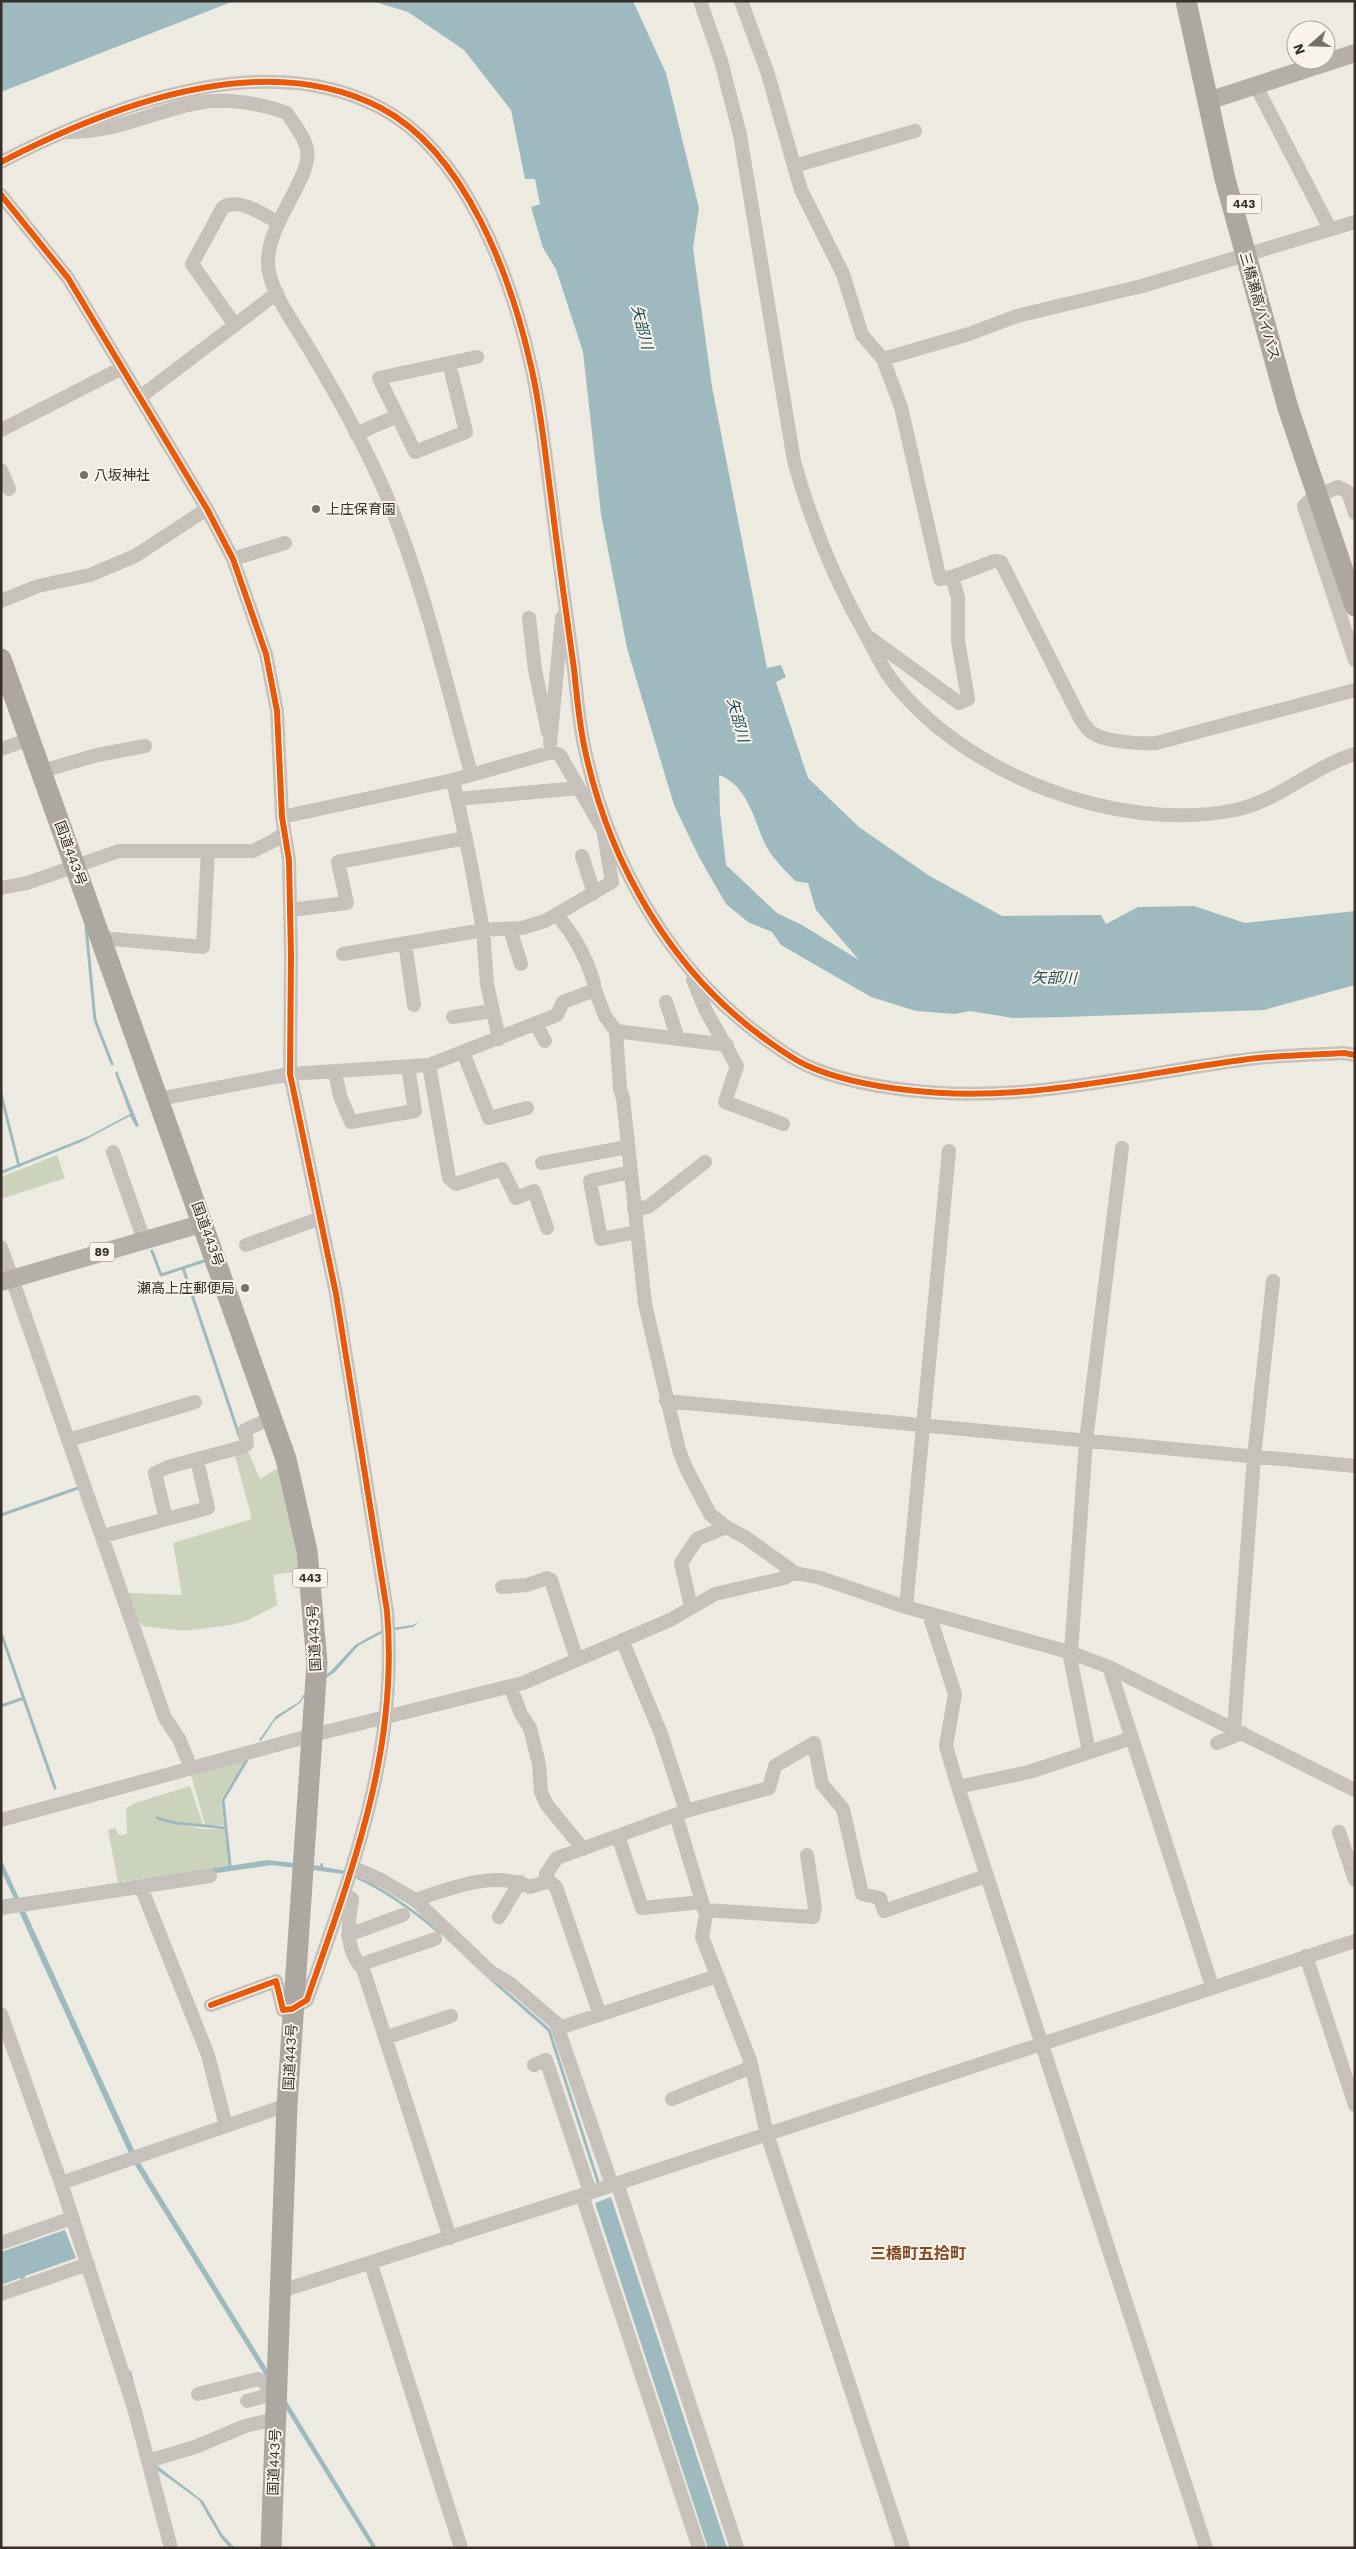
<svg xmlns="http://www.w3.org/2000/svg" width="1356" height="2549" viewBox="0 0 1356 2549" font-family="'Work Sans','Noto Sans JP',sans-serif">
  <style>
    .green { fill: #cbd3bc }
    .water { fill: #9fbabe; fill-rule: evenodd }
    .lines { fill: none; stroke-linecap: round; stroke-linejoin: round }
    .stream { stroke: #9fbabe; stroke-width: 3 }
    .minor { stroke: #c6c1bb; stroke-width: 14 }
    .major { stroke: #b5afa9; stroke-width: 18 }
    .highway { stroke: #aca8a1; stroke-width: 21 }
    .cycleway-casing { stroke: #f9f4ea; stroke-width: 9 }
    .cycleway { stroke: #e8590c; stroke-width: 6 }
    .poi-dot { fill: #77706a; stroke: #f9f4ea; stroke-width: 2 }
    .labels { text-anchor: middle; stroke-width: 4; stroke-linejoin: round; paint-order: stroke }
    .shield { fill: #f9f4ea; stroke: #716a63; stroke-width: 1 }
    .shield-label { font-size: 12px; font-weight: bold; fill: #372f29 }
    .street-label { font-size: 14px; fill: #372f29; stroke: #f9f4ea }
    .poi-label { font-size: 14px; fill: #372f29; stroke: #f9f4ea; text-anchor: start }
    .water-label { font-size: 15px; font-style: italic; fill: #1f4c58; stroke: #f9f4ea }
    .quarter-label { font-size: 16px; font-weight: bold; fill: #844824; stroke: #f9f4ea }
  </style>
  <rect width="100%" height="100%" fill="#edeae2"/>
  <path class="green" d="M57 1155 65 1178 1 1199V1177Z
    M248 1451 260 1479 278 1468 301 1571 273 1575 277 1605 248 1620 231 1625 184 1631 143 1626 137 1620 129 1593 182 1595 173 1543 252 1519 235 1456Z
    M246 1759 221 1799 224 1825H205L190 1771Z
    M190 1786 203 1824 183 1823 157 1817 155 1819 202 1829H225L230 1867 118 1882 108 1830 115 1828 118 1834 124 1835 127 1833 126 1808 135 1803Z"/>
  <path class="water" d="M1 1H234L1 92Z
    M372 1H633L666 73 699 208 693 248 712 387 767 668 781 665 786 677 776 682 808 778 859 827 928 875 1002 916 1101 915 1106 924 1138 907 1194 906 1245 923 1355 911V985L1264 1010 1065 1017 1013 1018 970 1011 955 1014 916 1011 871 997 781 945 772 932 748 922 726 904 699 857 674 805 627 648 601 514 583 352 556 269 543 248 531 207 540 204 535 179H525L511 110 464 50 408 12ZM719 775C747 785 754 819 765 844 771 857 785 870 795 881L808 883 816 910 859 960 802 925 777 913 726 865 720 812Z
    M117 1071 139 1126 136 1127 130 1116 81 1142 1 1174V1171L89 1136 130 1114 115 1073Z
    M420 1621 413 1627 384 1632 358 1646 335 1672 309 1689 300 1703 275 1720 261 1741 259 1740 276 1716 299 1702 308 1688 331 1671 355 1645 384 1629 413 1625Z
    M1 1859 19 1898 267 1860 320 1866 321 1863H323V1867L347 1871 344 1874 272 1865 21 1902 139 2161 377 2548H372L133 2162 15 1903 1 1905V1900L14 1898 1 1871Z
    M611 2197 727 2548H708L595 2203Z
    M65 2230 76 2258 25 2276V2278L21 2280 20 2278 1 2285V2252Z
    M131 2371 155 2464 203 2501 222 2534 235 2548H230L221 2538 199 2500 153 2467 128 2372Z"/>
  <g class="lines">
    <path class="stream" d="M86 927 95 1020 112 1064
      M1 1094 19 1166
      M152 1251 161 1275 207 1260
      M183 1268 240 1438
      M1 1515 81 1487
      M1 1633 55 1788
      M1 1706 24 1698
      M157 1818 176 1823 226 1828
      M230 1865 223 1800 248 1758
      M354 1876C387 1891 413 1910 440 1933
      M491 1979 549 2030 599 2185"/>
    <path class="minor" d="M700 1 721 61 740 135 794 461C811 523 835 581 867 637 875 651 881 666 891 679 963 774 1118 834 1235 810 1279 801 1312 767 1355 754
      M741 1 767 71 801 190 843 274 862 335 883 359 901 407 940 579 952 577 994 561 1001 562 1081 720C1084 724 1087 729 1091 732 1104 742 1140 744 1156 743L1355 690
      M1256 86 1330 229
      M67 132C117 133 150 112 197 103 227 97 258 103 287 113 293 123 305 137 307 149 313 180 260 229 269 272 274 298 298 329 311 352 338 397 364 444 385 492 423 582 445 679 471 773
      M1 162C109 106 264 46 381 108 466 153 511 277 531 366 541 409 545 453 551 497 558 555 566 612 574 669 577 696 579 724 585 750 609 863 671 971 765 1039 779 1049 792 1059 808 1066 839 1080 873 1086 907 1090 1023 1104 1128 1075 1242 1060 1275 1055 1310 1055 1344 1053L1355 1055
      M794 166 915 131
      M1 195 68 278 207 509 233 559 266 654 277 711 282 817 289 860 291 955 290 1074 336 1294 387 1611C399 1751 352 1870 307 2000L292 2009 283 2010 276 1981 211 2005
      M235 325 192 264 223 207C242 198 261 214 278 222
      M883 359 969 334 1017 316 1142 286 1355 222
      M449 363 466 432 415 452 379 378 477 357
      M140 397 277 293
      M1 430 122 368
      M356 434 397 416
      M1 470 9 489
      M1355 513 1348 492 1338 487 1311 499 1304 506 1355 660
      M233 559 285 543
      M1 601 38 586 90 575 135 556 207 509
      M529 618 535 670 548 732
      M870 638 959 703 968 699 958 641V598L952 577
      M550 744 562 618
      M1 749 30 739
      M42 771 97 755 145 746
      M453 780 470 859 483 930 487 984 499 1039
      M457 799 579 788
      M282 817 453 780 552 752 560 755 603 830
      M582 856 594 893
      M1 888 27 883 119 851H253L275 840 284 833
      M290 910 347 903 338 862 466 838
      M556 915C572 930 592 967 595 990
      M510 929 521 964
      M102 938 203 947 208 851
      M405 943 414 1005
      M343 954 483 930 522 928 545 921 612 882 604 834
      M693 980 706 1011 737 1066 725 1102 783 1124
      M666 1002 678 1039
      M453 1017 492 1011
      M536 1024 545 1041
      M616 1031 727 1045
      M463 1052 489 1118 527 1108
      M429 1065 449 1178 456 1184 502 1169 516 1198 534 1191 547 1228
      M335 1072 340 1096 351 1122 415 1111 408 1067
      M159 1099 290 1074 429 1065 557 1015 563 1002 595 990 605 1016 616 1031 620 1089 623 1098 645 1304 679 1450 686 1468 710 1514 726 1527 745 1537 795 1573 821 1578 906 1607 1069 1652 1109 1667 1355 1790
      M113 1152 144 1240
      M542 1163 627 1147
      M630 1172 590 1181 601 1239 637 1232
      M634 1209 648 1207 705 1162
      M246 1245 318 1219
      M1 1247 165 1718 179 1739 191 1768
      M666 1401 1355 1466
      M69 1440 195 1402
      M166 1519 155 1473 168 1467 242 1447 247 1444 245 1430 267 1420
      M103 1536 208 1508 197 1460
      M502 1587 527 1585 547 1578 551 1580 577 1660
      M691 1607 681 1563 697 1539 726 1527
      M906 1607 949 1151
      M929 1614 955 1694 946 1746 958 1787 1206 2548
      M622 1640 661 1734 686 1811
      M1069 1652 1089 1752
      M1071 1653 1086 1441 1122 1148
      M1109 1667 1212 1986
      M510 1686 521 1714 530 1728 539 1764 541 1792 547 1805 583 1849
      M1234 1729 1254 1457 1273 1281
      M1217 1743 1242 1733
      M958 1787 1029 1772 1132 1738
      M676 1815 706 1915 702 1937 750 2060 767 2134 903 2548
      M1 1820 313 1735 523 1683 670 1620 715 1594 784 1578 795 1573
      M1339 1832 1355 1880
      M618 1836 642 1908 702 1902
      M352 1867 383 1881 415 1900 491 1972 511 1984 556 2023 612 2185
      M549 1881 556 1887 600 2015
      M141 1887 208 2055 226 2126
      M344 1893 352 1899C348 1923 344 1949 363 1969L450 2238
      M415 1900C451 1888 494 1870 530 1887L549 1881 546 1874 557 1858 686 1811 769 1788 775 1766 814 1743 822 1784 843 1809 862 1894 880 1898 884 1911 986 1876
      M1 1908 210 1876
      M704 1910 813 1917 815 1908 807 1855
      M499 1917 520 1882
      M348 1935 403 1915
      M1306 1956 1355 2105
      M359 1965 435 1939
      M1 2014 61 2183 134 2408 171 2548
      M559 2028 717 1976
      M385 2038 451 2016
      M534 2065 546 2060 590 2192
      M672 2099 752 2067
      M61 2183 287 2105
      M617 2183 737 2548
      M582 2195 699 2548
      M1 2243 72 2218
      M371 2264 461 2548
      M281 2291 582 2195 1355 1941
      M1 2294 88 2264
      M198 2394 258 2379 265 2382 271 2395
      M247 2401 276 2393
      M148 2461 195 2447 245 2426 275 2419"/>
    <path class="major" d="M1208 101 1355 53
      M1 1282 204 1223"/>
    <path class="highway" d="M1186 1 1225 179 1288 408 1355 606
      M1 659 286 1459 307 1551 317 1663 287 2105 271 2548"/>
    <defs>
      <path id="cycleway" d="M1 162C109 106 264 46 381 108 466 153 511 277 531 366 541 409 545 453 551 497 558 555 566 612 574 669 577 696 579 724 585 750 609 863 671 971 765 1039 779 1049 792 1059 808 1066 839 1080 873 1086 907 1090 1023 1104 1128 1075 1242 1060 1275 1055 1310 1055 1344 1053L1355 1055
        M1 195 68 278 207 509 233 559 266 654 277 711 282 817 289 860 291 955 290 1074 336 1294 387 1611C399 1751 352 1870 307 2000L292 2009 283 2010 276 1981 211 2005"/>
    </defs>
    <use href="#cycleway" class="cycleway-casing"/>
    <use href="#cycleway" class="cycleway"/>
  </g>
  <g class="poi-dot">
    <circle cx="84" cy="475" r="5"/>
    <circle cx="316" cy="509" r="5"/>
    <circle cx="245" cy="1288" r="5"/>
  </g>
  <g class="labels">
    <g class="shield">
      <rect x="1226.5" y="194.5" width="35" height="19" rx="4"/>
      <rect x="89.5" y="1242.5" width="25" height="19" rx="4"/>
      <rect x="292.5" y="1568.5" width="35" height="19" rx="4"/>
    </g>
    <g class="shield-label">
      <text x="1244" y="208">443</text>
      <text x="102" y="1256">89</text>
      <text x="310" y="1582">443</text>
    </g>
    <g class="street-label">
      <text transform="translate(1260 306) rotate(74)" y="5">三橋瀬高バイパス</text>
      <text transform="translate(71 853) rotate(70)" y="5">国道443号</text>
      <text transform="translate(208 1234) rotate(70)" y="5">国道443号</text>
      <text transform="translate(314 1638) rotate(-93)" y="5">国道443号</text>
      <text transform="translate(290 2057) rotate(-87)" y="5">国道443号</text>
      <text transform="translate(274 2462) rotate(-88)" y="5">国道443号</text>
    </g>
    <g class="poi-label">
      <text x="94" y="480">八坂神社</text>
      <text x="326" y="514">上庄保育園</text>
      <text x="235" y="1293" text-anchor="end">瀬高上庄郵便局</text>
    </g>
    <g class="water-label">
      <text transform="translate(642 327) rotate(76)" y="5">矢部川</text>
      <text transform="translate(738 720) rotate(75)" y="5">矢部川</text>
      <text transform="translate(1054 978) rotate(1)" y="5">矢部川</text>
    </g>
    <g class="quarter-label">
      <text x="918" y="2259">三橋町五拾町</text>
    </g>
  </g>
  <rect width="1356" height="2549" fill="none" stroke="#372f29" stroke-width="5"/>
  <g transform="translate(1311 45) rotate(250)"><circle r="24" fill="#f9f4ea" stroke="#aba59d"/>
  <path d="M0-4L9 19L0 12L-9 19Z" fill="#77706a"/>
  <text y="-8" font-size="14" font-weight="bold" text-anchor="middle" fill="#372f29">N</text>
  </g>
</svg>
